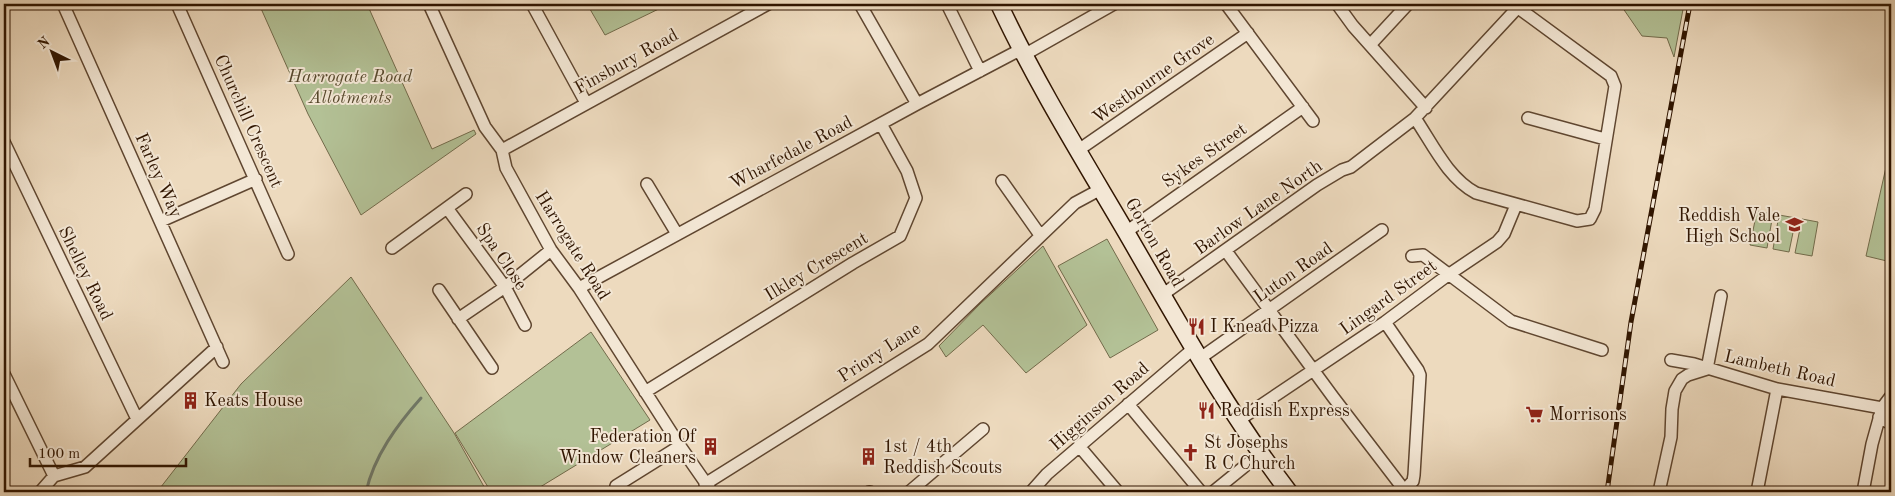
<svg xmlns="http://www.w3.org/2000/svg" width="1895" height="496" viewBox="0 0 1895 496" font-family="'Old Standard TT',serif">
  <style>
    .green { fill: #b3c196; stroke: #726b4b }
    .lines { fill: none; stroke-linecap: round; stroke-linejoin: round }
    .stream { stroke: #6f7969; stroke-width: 3 }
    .street-casing { stroke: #5f4630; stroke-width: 14 }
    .secondary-casing { stroke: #301500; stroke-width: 19 }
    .street { stroke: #f3e7d5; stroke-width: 11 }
    .secondary { stroke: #f3e7d5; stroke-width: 16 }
    .rail-casing { stroke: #301500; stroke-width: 5 }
    .rail { stroke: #f3e7d5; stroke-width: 3; stroke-dasharray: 9; stroke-linecap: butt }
    .labels { text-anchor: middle; stroke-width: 4; stroke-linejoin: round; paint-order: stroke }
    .street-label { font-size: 18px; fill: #301500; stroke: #f3e7d5 }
    .park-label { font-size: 18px; font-style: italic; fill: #57492d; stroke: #f3e7d5 }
    .poi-label { font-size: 18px; fill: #301500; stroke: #f3e7d5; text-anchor: start }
  </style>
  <rect width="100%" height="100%" fill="#eddabe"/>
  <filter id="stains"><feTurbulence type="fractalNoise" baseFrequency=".004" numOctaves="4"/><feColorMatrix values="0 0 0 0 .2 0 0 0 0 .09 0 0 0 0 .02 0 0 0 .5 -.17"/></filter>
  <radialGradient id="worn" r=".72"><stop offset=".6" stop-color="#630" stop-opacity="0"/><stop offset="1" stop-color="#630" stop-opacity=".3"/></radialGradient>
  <path class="green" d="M259 4H367L432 149 474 130 476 134 361 215 308 114Z
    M587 4H669L605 35Z
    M1620 4H1684L1674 57 1667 38 1642 36Z
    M1891 145V262L1866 256Z
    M1757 211 1773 214 1767 248 1750 245Z
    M1779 215 1796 218 1789 252 1773 249Z
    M1802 219 1818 222 1812 256 1795 253Z
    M1107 239 1158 330 1110 358 1058 266Z
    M1043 246 1087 325 1026 373 983 325 946 357 939 346 980 304Z
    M351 277 454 433 487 492H157L241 384Z
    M591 332 650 420 532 492H491L455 433Z"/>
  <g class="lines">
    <path class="stream" d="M366 492C374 456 397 425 421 398"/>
    <defs>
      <path id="street" d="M63 4 223 362
        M177 4 288 254
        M429 4 485 127 502 150 506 168 551 250 579 288 680 446 712 492
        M532 4 586 103
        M860 4 917 104
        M947 4 980 71
        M1226 4 1313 121
        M1337 4 1353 26 1426 108
        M1370 45 1408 4
        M1415 118C1433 145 1448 178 1476 193L1577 221 1590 219 1595 209 1615 86 1611 76 1517 7
        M1528 118 1605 139
        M4 142 137 419
        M502 150 768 4
        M1077 151 1248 33
        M1002 181 1040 235
        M647 184 677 234
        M447 208 505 287 525 325
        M161 221 256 179
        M1126 232 1303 107
        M392 248 466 194
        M1226 251 1333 397 1405 491
        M1412 256 1423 255 1511 321 1602 350
        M579 288 917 104 1014 53 1031 51 1114 4
        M439 290 492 368
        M1162 295 1317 185 1342 170 1351 167 1415 118 1521 4
        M458 319 505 287 551 250
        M1385 322 1418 370 1420 375 1414 475 1413 481 1403 492
        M1199 359 1382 230
        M1671 360 1694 364 1777 389 1882 408
        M4 374 54 476
        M645 392 853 263 900 236 916 198 907 171 881 124
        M1128 404 1201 492
        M1879 417 1891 424
        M1239 420 1385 322 1448 275 1497 242 1504 234 1516 205
        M1079 446 1118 492
        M705 484 928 344 1075 203 1101 189
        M616 486 680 446
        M40 492 54 476 85 467 217 347
        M869 492H870
        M909 492 983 429
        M1031 492 1047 474 1193 349
        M1213 492 1261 453
        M1659 492 1671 437 1672 409 1675 391 1682 379 1688 375 1707 369 1721 296
        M1757 492 1777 389
        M1863 492 1872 444 1882 408 1891 396"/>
      <path id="secondary" d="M999 4C1036 83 1082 157 1126 232 1177 320 1227 411 1289 492"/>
    </defs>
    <use href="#street" class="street-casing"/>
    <use href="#secondary" class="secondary-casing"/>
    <use href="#street" class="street"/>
    <use href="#secondary" class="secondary"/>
    <defs>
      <path id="rail" d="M1607 492 1631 322 1690 4"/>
    </defs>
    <use href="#rail" class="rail-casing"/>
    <use href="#rail" class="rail"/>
  </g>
  <defs>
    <symbol id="school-bare" viewBox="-9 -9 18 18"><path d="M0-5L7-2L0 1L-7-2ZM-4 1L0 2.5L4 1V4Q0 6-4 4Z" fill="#8f2418" stroke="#f3e7d5" stroke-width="2.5" paint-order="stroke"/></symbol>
    <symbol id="restaurant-bare" viewBox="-9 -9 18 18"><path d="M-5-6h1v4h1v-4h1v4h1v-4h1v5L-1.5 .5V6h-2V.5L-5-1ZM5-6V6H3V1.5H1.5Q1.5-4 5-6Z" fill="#8f2418" stroke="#f3e7d5" stroke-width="2.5" paint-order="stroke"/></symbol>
    <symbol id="building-bare" viewBox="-9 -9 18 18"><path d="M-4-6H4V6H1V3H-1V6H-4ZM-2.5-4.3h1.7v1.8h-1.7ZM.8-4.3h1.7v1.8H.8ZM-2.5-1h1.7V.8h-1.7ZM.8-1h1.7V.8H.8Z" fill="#8f2418" stroke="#f3e7d5" stroke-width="2.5" paint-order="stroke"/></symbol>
    <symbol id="supermarket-bare" viewBox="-9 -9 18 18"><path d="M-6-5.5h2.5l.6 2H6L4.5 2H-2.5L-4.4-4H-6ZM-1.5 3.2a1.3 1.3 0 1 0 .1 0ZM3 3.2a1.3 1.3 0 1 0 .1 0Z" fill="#8f2418" stroke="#f3e7d5" stroke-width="2.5" paint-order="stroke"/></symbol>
    <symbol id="church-bare" viewBox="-9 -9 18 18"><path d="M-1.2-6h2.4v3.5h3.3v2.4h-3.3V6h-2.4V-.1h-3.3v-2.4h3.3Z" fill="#8f2418" stroke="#f3e7d5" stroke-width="2.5" paint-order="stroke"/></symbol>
  </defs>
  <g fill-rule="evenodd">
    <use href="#school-bare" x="1782" y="212" width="25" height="25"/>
    <use href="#restaurant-bare" x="1184" y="314" width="25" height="25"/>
    <use href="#building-bare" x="178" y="388" width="25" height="25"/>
    <use href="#restaurant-bare" x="1194" y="398" width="25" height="25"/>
    <use href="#supermarket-bare" x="1522" y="402" width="25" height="25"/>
    <use href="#building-bare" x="698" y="434" width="25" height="25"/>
    <use href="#church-bare" x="1178" y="440" width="25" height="25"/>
    <use href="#building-bare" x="856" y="444" width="25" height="25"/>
  </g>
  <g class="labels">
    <g class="street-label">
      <text transform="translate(626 61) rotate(-29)" y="6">Finsbury Road</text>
      <text transform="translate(1153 78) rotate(-35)" y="6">Westbourne Grove</text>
      <text transform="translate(249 121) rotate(66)" y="6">Churchill Crescent</text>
      <text transform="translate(791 152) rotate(-28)" y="6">Wharfedale Road</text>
      <text transform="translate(1204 155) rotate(-35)" y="6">Sykes Street</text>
      <text transform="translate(159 175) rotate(66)" y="6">Farley Way</text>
      <text transform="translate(1258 207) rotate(-35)" y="6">Barlow Lane North</text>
      <text transform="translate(1155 242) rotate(60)" y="6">Gorton Road</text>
      <text transform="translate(573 245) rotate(58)" y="6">Harrogate Road</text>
      <text transform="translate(502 256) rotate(56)" y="6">Spa Close</text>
      <text transform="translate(816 266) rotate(-31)" y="6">Ilkley Crescent</text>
      <text transform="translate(1293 272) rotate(-35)" y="6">Luton Road</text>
      <text transform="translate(86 273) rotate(64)" y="6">Shelley Road</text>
      <text transform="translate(1388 297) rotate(-36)" y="6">Lingard Street</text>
      <text transform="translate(879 352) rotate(-33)" y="6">Priory Lane</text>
      <text transform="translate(1780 368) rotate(13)" y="6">Lambeth Road</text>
      <text transform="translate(1099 406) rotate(-41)" y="6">Higginson Road</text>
    </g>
    <g class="park-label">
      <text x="350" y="82">Harrogate Road<tspan x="350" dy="21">Allotments</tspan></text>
    </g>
    <g class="poi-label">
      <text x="1780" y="221" text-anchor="end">Reddish Vale<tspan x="1780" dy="21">High School</tspan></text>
      <text x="1210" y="332">I Knead Pizza</text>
      <text x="204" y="406">Keats House</text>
      <text x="1220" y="416">Reddish Express</text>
      <text x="1549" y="420">Morrisons</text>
      <text x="696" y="442" text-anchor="end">Federation Of<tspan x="696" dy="21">Window Cleaners</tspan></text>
      <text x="1204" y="448">St Josephs<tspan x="1204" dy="21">R C Church</tspan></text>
      <text x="883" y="452">1st / 4th<tspan x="883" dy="21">Reddish Scouts</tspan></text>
    </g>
  </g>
  <rect width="1895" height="496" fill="none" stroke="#eddabe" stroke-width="20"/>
  <rect x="5" y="5" width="1885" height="486" fill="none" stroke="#301500" stroke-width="2.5"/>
  <rect x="10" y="10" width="1875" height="476" fill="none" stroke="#301500"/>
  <g transform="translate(52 52) rotate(318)" stroke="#f3e7d5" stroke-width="4" paint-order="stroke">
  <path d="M0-4L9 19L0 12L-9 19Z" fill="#301500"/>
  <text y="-8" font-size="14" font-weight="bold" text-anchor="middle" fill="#301500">N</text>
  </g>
  <path d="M30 458v8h156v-8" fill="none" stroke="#301500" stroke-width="2.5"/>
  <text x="38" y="458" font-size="15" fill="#301500" stroke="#f3e7d5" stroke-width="4" paint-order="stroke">100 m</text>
  <rect width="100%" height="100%" filter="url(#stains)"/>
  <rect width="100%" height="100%" fill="url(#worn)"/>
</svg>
